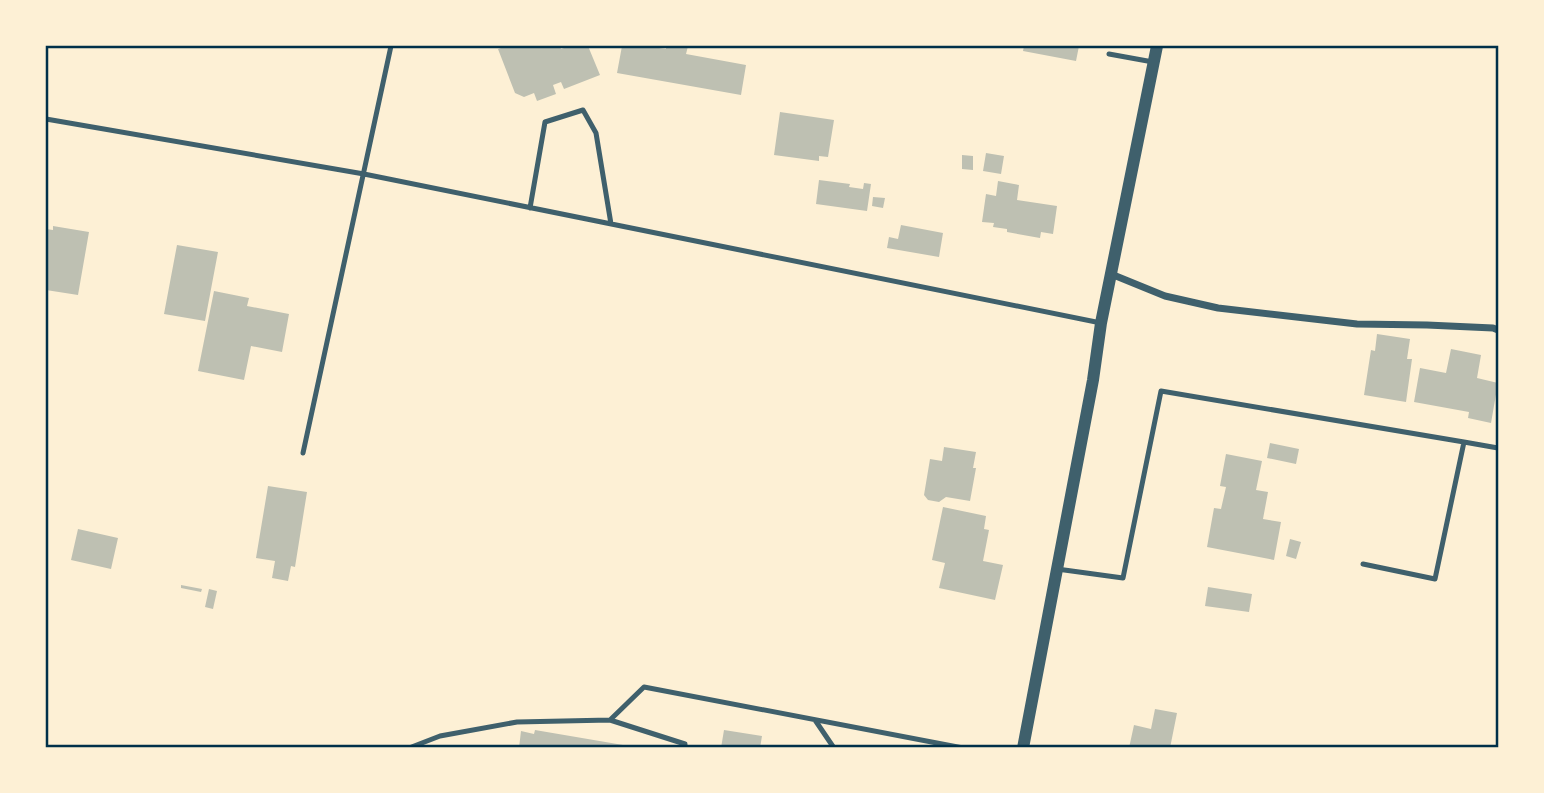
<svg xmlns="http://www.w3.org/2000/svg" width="1544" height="793" viewBox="0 0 1544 793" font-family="'Golos Text',sans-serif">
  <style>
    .building { fill: #bec0b2 }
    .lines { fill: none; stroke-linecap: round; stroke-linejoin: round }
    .service { stroke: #3f606c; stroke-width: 5 }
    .minor { stroke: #3f606c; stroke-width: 7 }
    .tertiary { stroke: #3f606c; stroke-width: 12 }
    .neatline { fill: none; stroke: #003049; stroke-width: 2.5 }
  </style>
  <rect width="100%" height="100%" fill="#fdf0d5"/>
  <path class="building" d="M507 46H560L561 49 570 46H588L600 75 564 89 561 82 553 85 556 94 537 101 534 93 524 97 515 93 498 49Z
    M622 46H645L666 49V46H688L686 54 746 65 741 95 617 73Z
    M1024 46H1079L1076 61 1023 51Z
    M780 112 834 120 828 157 819 156V161L774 155Z
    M986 153 1004 156 1001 174 983 171Z
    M962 155 973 156V170L962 169Z
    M819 180 850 184 849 187 863 189 864 183 871 184 867 211 816 204Z
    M998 181 1019 185 1017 200 1057 206 1053 234 1041 232 1040 238 1007 232V229L993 227 994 223 982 222 986 194 996 196Z
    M873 197 885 198 883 208 872 206Z
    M901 225 943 233 939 257 887 248 889 237 898 239Z
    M53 226 89 232 78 295 46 290V229L53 230Z
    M177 245 218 252 205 321 164 314Z
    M214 291 249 298 247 306 289 314 282 352 251 346 244 380 198 371Z
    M1377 334 1410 339 1407 359H1412L1406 402 1364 395 1371 350 1375 351Z
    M1451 349 1481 355 1477 378 1498 383 1491 423 1468 418 1469 412 1414 402 1420 368 1446 373Z
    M1270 443 1299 449 1296 464 1267 458Z
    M944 447 976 452 973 468H976L970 501 946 497 939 502 928 500 924 495 930 459 942 461Z
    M1226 454 1262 461 1256 490 1268 492 1263 519 1281 522 1274 560 1207 547 1214 508 1221 509 1226 487 1220 486Z
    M268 486 307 492 295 567 291 566 288 581 272 578 275 561 256 558Z
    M943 507 986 516 984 529 989 530 983 561 1003 565 995 600 939 588 945 563 932 560Z
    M78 529 118 538 111 569 71 560Z
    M1290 539 1301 542 1296 559 1286 556Z
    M181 585 202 589 201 592 181 588Z
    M1208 587 1252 594 1249 612 1205 606Z
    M209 589 217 591 213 609 205 607Z
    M1155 709 1177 713 1170 748H1129L1134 725 1151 729Z
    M535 730 623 745V748H519L521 731 534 734Z
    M724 730 762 736 760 748H721Z"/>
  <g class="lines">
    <path class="service" d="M1109 54 1153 62
      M46 119 364 174 1101 323
      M530 208 545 122 583 110 596 133 611 224
      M1464 442 1498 448
      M303 453 391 46
      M1057 569 1123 578 1161 391 1464 442 1435 579 1363 564
      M610 720 644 687 963 748
      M815 720 834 748
      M409 748 440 736 517 722 610 720 685 744V748"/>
    <path class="minor" d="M1111 274 1165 296 1218 308 1357 324 1427 325 1493 328 1498 330"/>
    <path class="tertiary" d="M1023 748 1093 380 1101 323 1157 46"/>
  </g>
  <rect width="1544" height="793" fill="none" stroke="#fdf0d5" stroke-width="94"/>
  <rect x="47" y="47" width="1450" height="699" class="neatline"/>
</svg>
